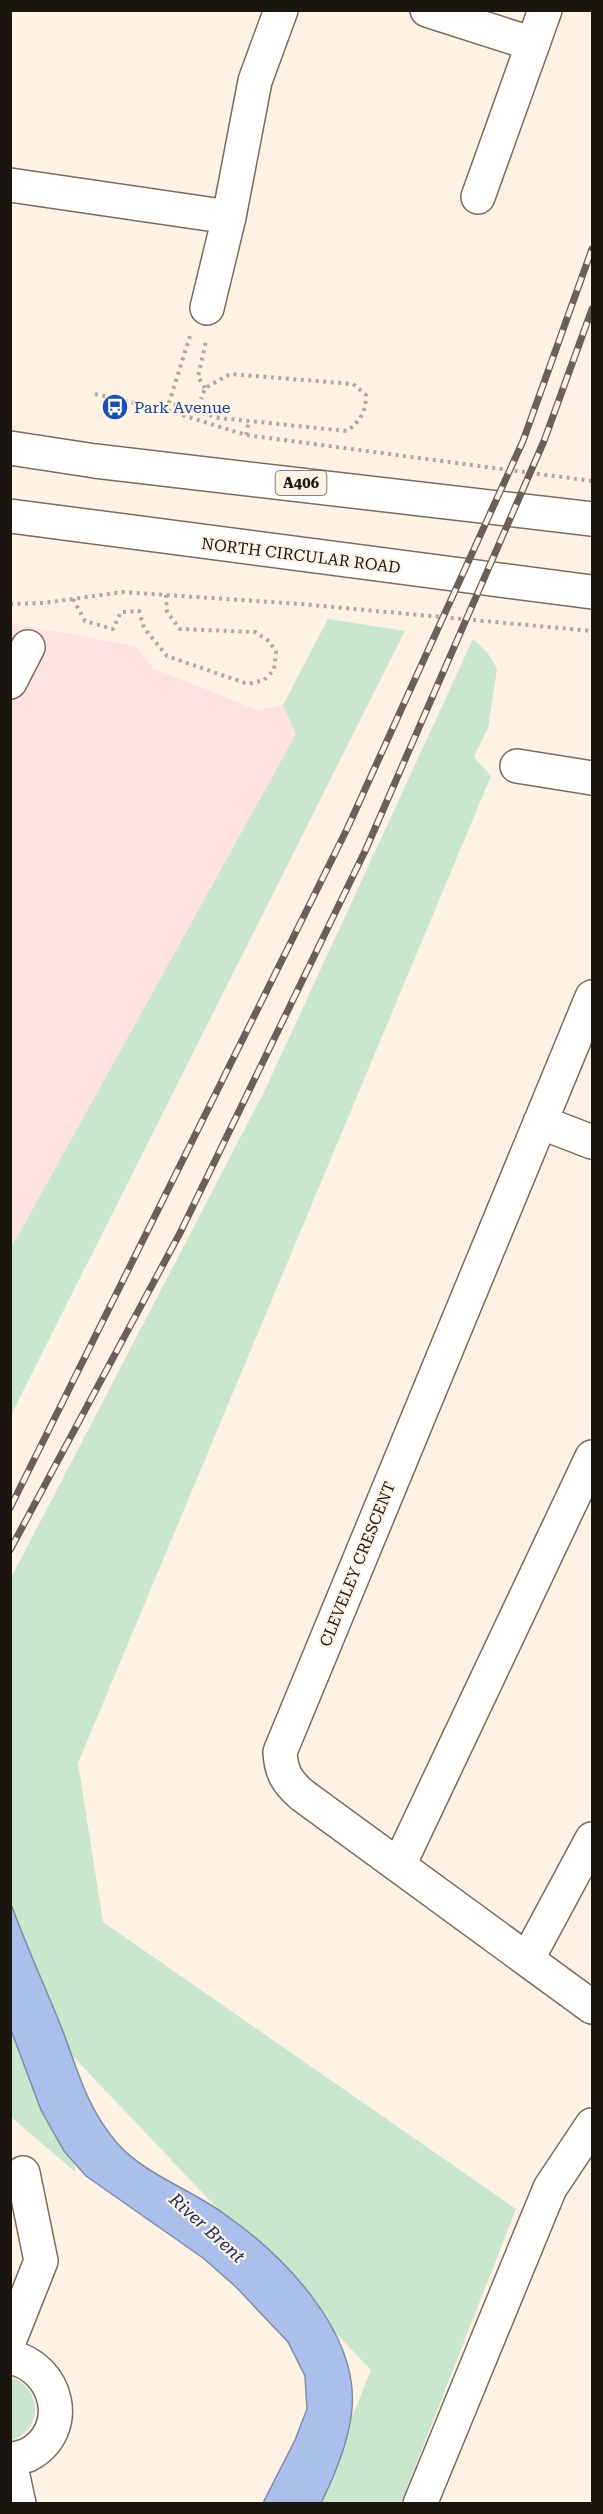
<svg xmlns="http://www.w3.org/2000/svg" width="603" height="2514" viewBox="0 0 603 2514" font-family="'Roboto Serif',serif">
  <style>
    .industrial { fill: #fee3e0 }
    .green { fill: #c9e7cc }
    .water { fill: #aabfec; stroke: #7f8caa; stroke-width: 1.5 }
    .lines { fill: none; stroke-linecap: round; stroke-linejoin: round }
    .minor-casing { stroke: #7a6c5e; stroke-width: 36 }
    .highway-casing { stroke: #7a6c5e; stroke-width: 36 }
    .path { stroke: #b2a89e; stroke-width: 4; stroke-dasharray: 3 4.5; stroke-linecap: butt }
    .minor { stroke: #fff; stroke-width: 33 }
    .highway { stroke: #fff; stroke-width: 33 }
    .rail-casing { stroke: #696159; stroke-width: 7 }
    .rail { stroke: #fef2e5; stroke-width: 4.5; stroke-dasharray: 14; stroke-linecap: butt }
    .labels { text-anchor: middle; stroke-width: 4.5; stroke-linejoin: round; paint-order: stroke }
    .shield { fill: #fef2e5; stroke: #5f5750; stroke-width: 1.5 }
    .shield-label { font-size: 15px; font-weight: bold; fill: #1b1510 }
    .transit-label { font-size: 16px; fill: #164399; stroke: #fef2e5; text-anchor: start }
    .street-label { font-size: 16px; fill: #1b1510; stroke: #fef2e5 }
    .water-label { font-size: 18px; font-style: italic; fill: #182d62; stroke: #fef2e5 }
  </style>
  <rect width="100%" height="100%" fill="#fef2e5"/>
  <path class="industrial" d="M11 623 135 646 153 668 257 710 283 705 297 734 11 1248Z"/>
  <path class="green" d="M328 619 405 631 11 1415V1248L296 734 283 705Z
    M473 639 487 652 497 669 488 728 474 757 491 776 78 1763 103 1922 516 2209 401 2503H317L371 2370 62 2045 75 2172 11 2117V1578L265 1090Z
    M11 2377C42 2388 44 2430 11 2440Z"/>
  <path class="water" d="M11 1904C27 1948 47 1991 64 2034 79 2075 88 2109 117 2143 144 2174 190 2189 223 2213 282 2254 359 2331 352 2409 349 2441 335 2475 321 2503H263L295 2440 307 2409 305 2376 288 2342 236 2287 203 2258 86 2176 64 2151 41 2110 11 2030Z"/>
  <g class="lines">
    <defs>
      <path id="minor" d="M427 10 533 44
        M10 185 229 217
        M478 197 545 10
        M207 308 229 217 255 81 281 10
        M10 682 28 647
        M517 766 592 778
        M592 997 280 1752C281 1772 287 1782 302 1795L592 2007
        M540 1122 592 1142
        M399 1865 592 1457
        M528 1958 592 1839
        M10 2339 41 2261 23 2173
        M10 2357C58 2367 74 2430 28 2455 23 2457 16 2458 10 2460
        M10 2462 19 2504
        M420 2504 550 2188 592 2125"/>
      <path id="highway" d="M10 448 95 461 592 519
        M10 516 592 592"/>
    </defs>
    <use href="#minor" class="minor-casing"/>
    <use href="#highway" class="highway-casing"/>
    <path class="path" d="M190 336 169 403 219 418 347 431C360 421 366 412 366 395L353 384 230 374 205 388 201 399
      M205 388 198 377 206 341
      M95 394 166 410 246 435 592 481
      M246 435 249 421
      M73 599 85 621 113 629 121 612 139 611 144 628 167 656 248 684 264 680 274 670 276 652 269 641 255 632 180 629 167 612 166 595
      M10 604 44 603 123 592 301 604 592 631"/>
    <use href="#minor" class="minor"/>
    <use href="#highway" class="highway"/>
    <defs>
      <path id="rail" d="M10 1508 347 829 523 441 592 249
        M10 1550 180 1233 366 849 544 441 592 309"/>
    </defs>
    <use href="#rail" class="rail-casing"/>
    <use href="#rail" class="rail"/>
  </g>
  <defs>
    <symbol id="bus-disc" viewBox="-11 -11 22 22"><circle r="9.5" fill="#1a4fb4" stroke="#fef2e5"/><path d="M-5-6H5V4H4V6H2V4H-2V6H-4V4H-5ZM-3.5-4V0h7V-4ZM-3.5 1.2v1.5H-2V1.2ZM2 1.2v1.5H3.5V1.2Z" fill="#fff"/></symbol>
  </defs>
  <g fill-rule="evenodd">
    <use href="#bus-disc" x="100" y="392" width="30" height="30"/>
  </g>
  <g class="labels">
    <rect class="shield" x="275.5" y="471" width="51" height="24" rx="4.5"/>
    <g class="shield-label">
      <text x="301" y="488">A406</text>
    </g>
    <g class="transit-label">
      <text x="134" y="413">Park Avenue</text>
    </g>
    <g class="street-label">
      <text transform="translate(301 555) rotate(7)" y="6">NORTH CIRCULAR ROAD</text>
      <text transform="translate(357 1564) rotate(-68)" y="6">CLEVELEY CRESCENT</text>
    </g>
    <g class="water-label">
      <text transform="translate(207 2228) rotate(42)" y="6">River Brent</text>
    </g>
  </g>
  <rect width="603" height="2514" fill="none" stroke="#1b1510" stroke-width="24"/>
</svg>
